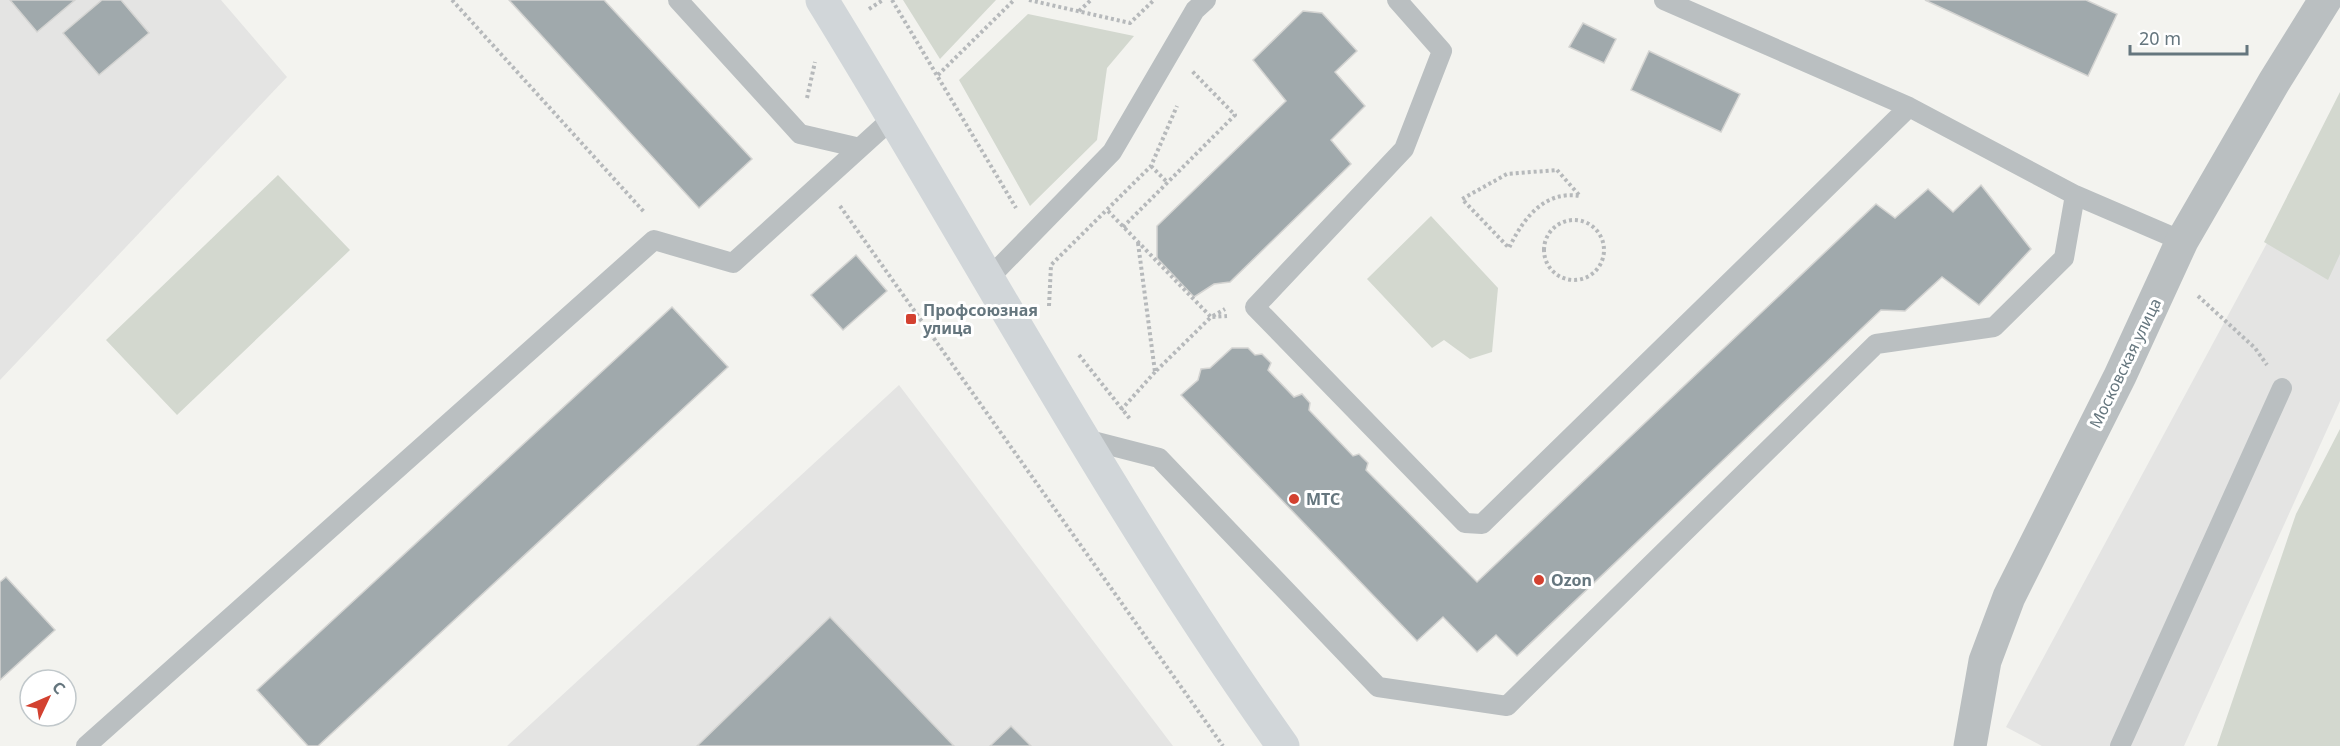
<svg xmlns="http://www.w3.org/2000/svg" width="2340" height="746" viewBox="0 0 2340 746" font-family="'Noto Sans',sans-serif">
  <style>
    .built { fill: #e4e4e3 }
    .green { fill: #d3d8cf }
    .building { fill: #a0a9ac; stroke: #d4d4d2; stroke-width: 1.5 }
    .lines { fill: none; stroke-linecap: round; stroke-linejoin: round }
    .path { stroke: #b6b9bb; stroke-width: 4; stroke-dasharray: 3 3; stroke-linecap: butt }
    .lane { stroke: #babfc1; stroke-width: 20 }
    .street { stroke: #babfc1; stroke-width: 33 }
    .secondary { stroke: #d1d6d9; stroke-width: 33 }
    .poi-dot { fill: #d34130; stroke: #fff; stroke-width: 2 }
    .labels { text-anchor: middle; stroke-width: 6; stroke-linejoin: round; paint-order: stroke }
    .poi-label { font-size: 16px; font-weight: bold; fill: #65767e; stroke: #fff; text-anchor: start }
    .street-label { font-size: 16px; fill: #65767e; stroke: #fff }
  </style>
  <rect width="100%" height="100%" fill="#f3f3ef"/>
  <path class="built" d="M0 0H221L287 77 0 380Z
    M2321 143 2340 153V401L2184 746H2042L2006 727Z
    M899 385 1173 746H507Z"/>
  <path class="green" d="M903 0H996L940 59Z
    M1028 14 1134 36 1107 68 1097 140 1030 206 959 80Z
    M2340 92V254L2328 280 2264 242Z
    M278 175 350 250 177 415 106 340Z
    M1431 216 1498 288 1492 352 1470 359 1444 340 1432 348 1367 279Z
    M2340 429V746H2217L2296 514Z"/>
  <path class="building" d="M10 0H75L37 32Z
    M102 0H121L149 33 99 75 63 33Z
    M509 0H604L752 159 699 208Z
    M1925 0H2086L2117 14 2088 76Z
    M1303 11 1322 13 1357 51 1335 72 1365 106 1331 140 1351 164 1230 282 1214 284 1194 297 1157 258V226L1286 101 1253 60Z
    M1583 23 1616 39 1604 63 1569 47Z
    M1649 51 1740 94 1721 132 1631 90Z
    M1981 185 2031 249 1979 305 1942 277 1905 311 1881 310 1517 656 1496 635 1477 652 1443 617 1417 641 1181 395 1198 380 1201 369 1210 368 1232 348H1248L1255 355 1262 354 1271 363 1268 370 1294 397 1302 394 1310 403 1309 410 1353 456 1359 454 1368 463 1366 470 1477 582 1876 204 1895 218 1928 189 1953 212Z
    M856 255 887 291 843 330 811 295Z
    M672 307 728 367 318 746H308L257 690Z
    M6 577 55 630 0 680V582Z
    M830 617 954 746H697Z
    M1011 726 1031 746H990Z"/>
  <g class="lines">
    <path class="path" d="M452 0 645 213
      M892 0 1016 208
      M1029 0 1130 23 1154 0
      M869 9 883 0
      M1079 11 1091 0
      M938 75 1014 0
      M807 98 815 62
      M1151 166 1167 182
      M1557 170 1580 196C1544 190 1523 219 1509 248L1462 199 1507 174Z
      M840 206 1223 746
      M1108 211 1211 317 1225 309
      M1544 250a30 30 0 1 1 60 0a30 30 0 1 1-60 0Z
      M1123 227 1235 115 1192 71
      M1138 243 1155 372 1211 317 1227 316
      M2198 296 2255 348 2267 365
      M1049 306 1051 265 1151 166 1177 106
      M1079 355 1130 419
      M1121 410 1155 372"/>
    <path class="lane" d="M678 0 800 134 860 148
      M1664 0 1909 107
      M2075 195 2182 241
      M988 279 1112 152 1195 10 1206 0
      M1085 439 1159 458 1378 687 1507 706 1876 344 1994 327 2064 258 2075 195 1909 107 1482 524 1465 523 1255 307 1404 149 1442 51 1397 0
      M86 746 654 240 733 263 894 117
      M2120 746 2282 388"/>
    <path class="street" d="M1970 746 1985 661 2009 597 2120 376 2182 241 2274 82 2325 0"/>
    <path class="secondary" d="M822 0C975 248 1113 508 1283 746"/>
  </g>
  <g class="poi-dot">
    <rect x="905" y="313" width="12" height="12" rx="3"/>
    <circle cx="1294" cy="499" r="6"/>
    <circle cx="1539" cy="580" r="6"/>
  </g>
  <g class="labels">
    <g class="poi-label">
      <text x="923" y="316">Профсоюзная<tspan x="923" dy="18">улица</tspan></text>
      <text x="1306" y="505">МТС</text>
      <text x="1551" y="586">Ozon</text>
    </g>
    <g class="street-label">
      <text transform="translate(2125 363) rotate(-64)" y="6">Московская улица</text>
    </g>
  </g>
  <g transform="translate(48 698) rotate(46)"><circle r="28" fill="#ffffff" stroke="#c1c8cb" stroke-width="1.5"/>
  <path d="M0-4.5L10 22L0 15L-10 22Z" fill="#d34130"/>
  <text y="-9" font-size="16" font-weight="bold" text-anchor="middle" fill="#65767e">С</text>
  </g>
  <path d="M2130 45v9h117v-9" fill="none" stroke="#65767e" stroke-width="3"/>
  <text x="2139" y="45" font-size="18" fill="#65767e" stroke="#ffffff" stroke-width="4.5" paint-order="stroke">20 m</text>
</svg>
